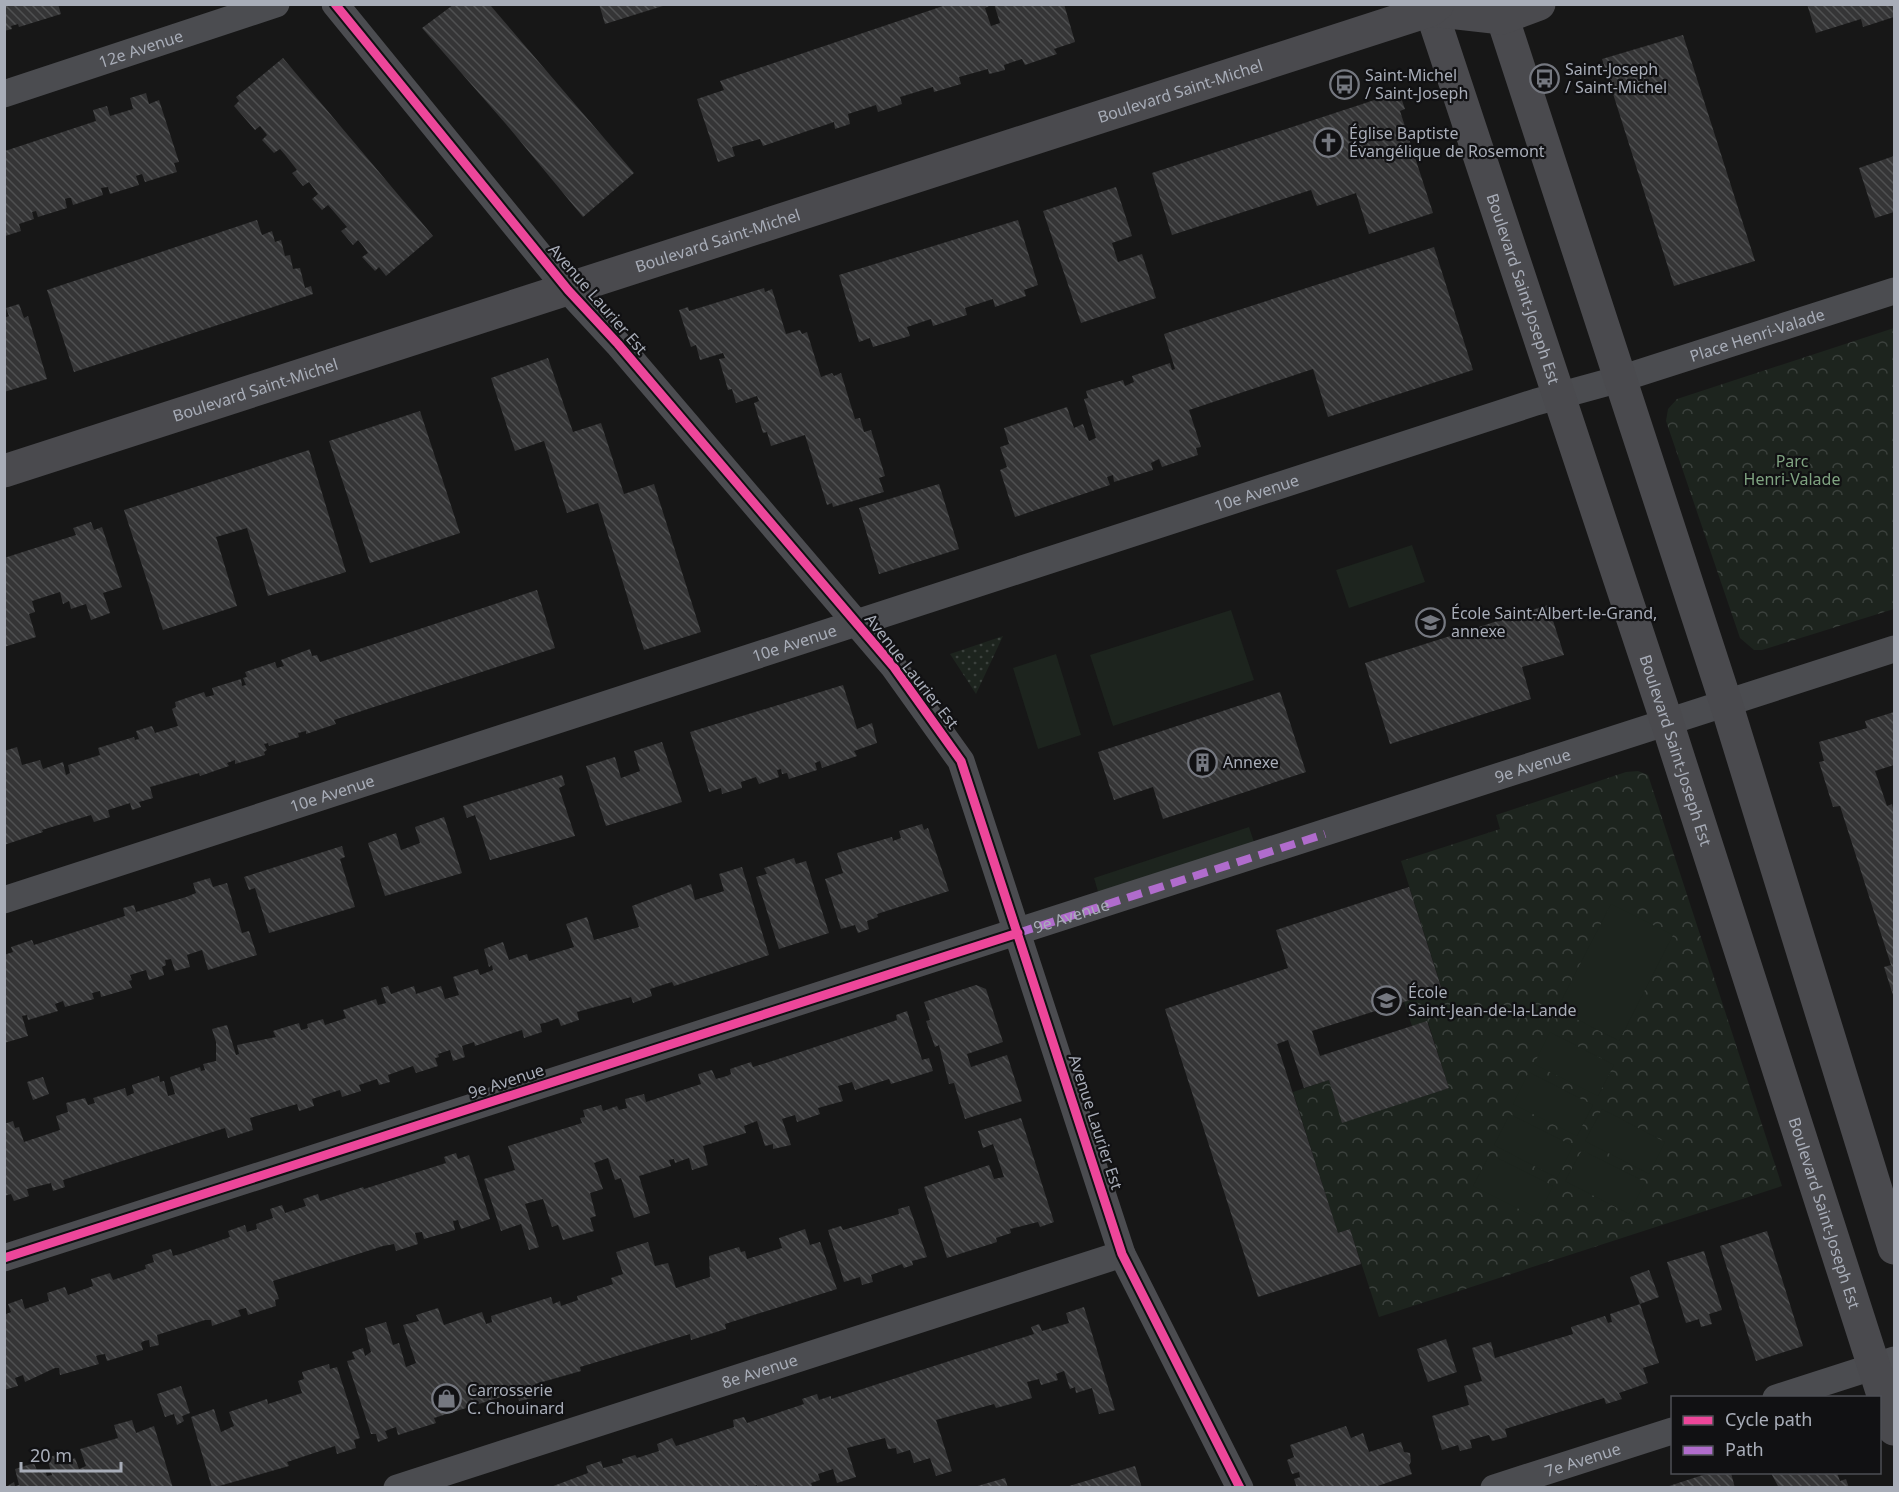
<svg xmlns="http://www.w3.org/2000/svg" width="1899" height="1492" viewBox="0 0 1899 1492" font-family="'Noto Sans',sans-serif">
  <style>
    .grass { fill: url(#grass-dots) }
    .park { fill: url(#park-crowns) }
    .pitch { fill: #1d241e }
    .building { fill: url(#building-back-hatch) }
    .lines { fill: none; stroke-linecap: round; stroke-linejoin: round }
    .street { stroke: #4b4c50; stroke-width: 27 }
    .secondary { stroke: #4a4a4e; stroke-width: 33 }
    .quiet { stroke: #b06ccc; stroke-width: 8; stroke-dasharray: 15 8; stroke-linecap: butt }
    .cycleway-casing { stroke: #111113; stroke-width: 13 }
    .cycleway { stroke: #ed469a; stroke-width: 9 }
    .labels { text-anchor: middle; stroke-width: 4.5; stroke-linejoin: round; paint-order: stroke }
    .street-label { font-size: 16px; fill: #a8adb8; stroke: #111113 }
    .poi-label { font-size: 16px; fill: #a8adb8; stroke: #111113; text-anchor: start }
    .park-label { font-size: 16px; fill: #7fa381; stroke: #111113 }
  </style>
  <defs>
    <pattern id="grass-dots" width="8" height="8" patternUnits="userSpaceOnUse" patternTransform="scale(1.5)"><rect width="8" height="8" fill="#1d241e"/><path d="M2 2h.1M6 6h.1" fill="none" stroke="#3b413d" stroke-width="1.8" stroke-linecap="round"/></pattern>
    <pattern id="park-crowns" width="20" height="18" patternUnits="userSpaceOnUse" patternTransform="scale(1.5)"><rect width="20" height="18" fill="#1d241e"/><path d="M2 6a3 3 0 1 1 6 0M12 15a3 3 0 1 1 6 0" fill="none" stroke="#3b413d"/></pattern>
    <pattern id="building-back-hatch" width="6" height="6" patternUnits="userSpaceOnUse" patternTransform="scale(1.5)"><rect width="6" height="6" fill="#353536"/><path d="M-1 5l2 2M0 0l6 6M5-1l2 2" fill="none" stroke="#4f5051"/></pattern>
  </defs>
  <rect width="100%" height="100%" fill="#171717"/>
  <path class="grass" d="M1003 636 976 694 950 654Z"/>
  <path class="park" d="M1894 328V609L1762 650H1754L1740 638 1666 421 1668 409 1677 399Z
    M1638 771 1648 775 1782 1186 1379 1317 1350 1229 1338 1233 1293 1092 1329 1080 1343 1122 1449 1088 1428 1022 1412 1026 1404 1002 1442 989 1401 861 1500 829 1496 815 1626 772Z"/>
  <path class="pitch" d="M1412 545 1425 582 1349 608 1336 570Z
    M1231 610 1254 680 1113 726 1090 655Z
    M1056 654 1081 735 1038 749 1013 668Z
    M1249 827 1257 851 1101 902 1094 878Z
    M1611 904 1673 935 1619 1041 1557 1009Z
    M1550 1032 1614 1065 1598 1096 1534 1064Z
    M1529 1072 1593 1105 1577 1136 1513 1104Z
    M1602 1109 1665 1142 1649 1174 1585 1141Z
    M1510 1114 1573 1146 1557 1178 1494 1145Z
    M1582 1150 1645 1182 1629 1214 1565 1181Z
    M1490 1154 1553 1186 1537 1218 1473 1186Z"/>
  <path class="building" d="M4 4H58L61 14 19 27 18 24 11 26 12 29 4 31Z
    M599 4H666V5L605 24Z
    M949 4H993L985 8 991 26 1000 23 994 4H1064L1075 42 1054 49 1057 54 1025 65 1022 59 1004 65 1005 70 989 74 988 69 959 77 961 84 934 92 933 87 900 97 902 104 878 112 876 105 848 114 850 124 835 129 834 122 763 146 760 139 732 147 735 156 718 162 697 99 724 90 720 81Z
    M1807 4H1894V17L1863 27 1861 19 1816 33Z
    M453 5H490L634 173 583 217 505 123 422 28Z
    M1683 35 1755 261 1674 286 1602 59Z
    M283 58 433 236 386 276 379 267 375 271 362 257 368 253 363 246 358 240 353 245 341 231 347 227 328 205 322 210 312 199 318 194 309 182 303 186 292 173 297 170 286 156 280 149 274 153 262 140 267 135 260 126 255 130 234 106 239 101 236 97Z
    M1399 92 1405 109 1400 111 1433 213 1369 234 1356 193 1317 206 1311 190 1172 235 1152 173Z
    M146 93 149 104 159 100 179 162 174 163 177 172 145 182 142 174 136 176 139 185 110 194 108 187 101 188 103 195 73 205 71 198H68L65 199 67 208 38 217 36 211 32 212 34 219 19 224 21 231 5 236V151L96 121 93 110 107 106 110 116 133 109 130 98Z
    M1894 156V212L1875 218 1859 168Z
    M1116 187 1132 236 1112 243 1118 262 1142 254 1156 298 1081 323 1043 211Z
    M257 220 262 235 272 231 275 242 281 240 285 256 290 255 293 269 300 268 305 288 311 286 313 294 74 372 47 290Z
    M1018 220 1038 285 1024 290 1026 296 995 307 993 299 965 308 967 315 933 326 931 319 907 327 910 336 873 347 870 338 859 342 839 275Z
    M1434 247 1473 370 1328 417 1313 369 1189 410 1201 447 1196 448 1198 455 1162 467 1159 459 1151 463 1153 470 1114 482 1113 475 1107 477 1110 485 1015 517 1000 470 1007 467 1000 447 1009 444 1004 428 1067 407 1074 428 1083 424 1089 441 1096 438 1084 399 1088 398 1086 391 1123 380 1125 386 1134 382 1132 376 1170 363 1172 370 1175 369 1164 334Z
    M764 288 765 292 772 289 786 334 800 330 802 334 807 332 821 377 832 373 834 376 841 373 855 419 860 418 864 432 871 430 885 476 879 478 884 492 833 507 832 503 827 505 805 435 771 446 767 432 763 433 754 403 759 401 757 396 736 403 732 389 728 390 719 359 725 358 723 353 700 360 696 345 691 347 679 310 688 307 689 311Z
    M19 304 24 318 28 316 47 379 4 392V318L9 316 6 308Z
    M548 358 573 432 601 423 624 494 654 484 701 632 644 650 598 503 567 513 544 441 515 451 491 378Z
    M420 411 460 533 370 563 329 441Z
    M309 450 346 572 268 596 247 528 216 537 237 606 163 630 124 510Z
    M939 484 959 549 879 574 859 508Z
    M91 522 94 530 102 527 122 587 103 593 110 613 91 620 86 604 71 609 69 601 63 604 60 592 32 601 35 612 29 614 36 637 4 647V558L76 535 73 528Z
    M537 590 555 648 334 720 336 724 306 734V731L298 733 299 737 269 746 268 743 264 744 267 750 264 752 265 755 235 764V760L227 763 229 766 200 776 199 773 150 787 153 798 139 802 141 807 132 810 130 803 108 810 110 817 94 822 91 815 42 830 43 832 4 845V751L17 747 22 765 40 760 43 769 63 762 66 775 70 773 68 765 100 755 98 748 134 737 135 740 139 739 136 731 152 726 155 733 178 726 172 709 176 707 175 702 204 692 206 697 214 695 212 688 241 679 242 686 246 685 243 678 247 677 245 672 275 662 277 668 284 666 281 660 310 649 312 656 317 655 320 662Z
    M1548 605 1564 655 1522 667 1531 699 1390 744 1365 663Z
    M843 685 857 729 872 723 877 743 854 751 857 756 822 768 820 761 815 763 817 770 789 779 787 773 782 774 781 769 777 770 779 777 759 784 756 777 741 782 742 788 722 794 721 788 709 792 690 732Z
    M1280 692 1306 772 1163 819 1153 787 1114 800 1098 752Z
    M1894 712V765L1875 771 1887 806 1892 804 1894 813V998L1884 967 1891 965 1840 806 1833 807 1819 762 1824 761 1819 742 1867 728 1865 721Z
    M662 742 682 802 606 826 586 766 615 757 621 778 640 771 634 751Z
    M562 775 565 785 559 788 575 836 490 860 475 815 467 818 463 806Z
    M444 817 462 873 385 896 368 843 396 833 401 850 420 843 415 827Z
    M922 824 924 830 928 828 949 891 877 914 878 917 867 921 869 929 858 933 855 925 841 929 825 879 843 873 837 853 892 837 893 841 901 838 899 831Z
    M342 846 345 857 340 859 355 907 269 933 255 888 249 890 244 877Z
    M794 858 796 864 806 861 829 933 779 949 756 877 767 874 764 868Z
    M742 867 769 955 674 986 672 982 650 989 652 996 633 1003 631 997 577 1012 579 1020 561 1026 558 1018 548 1022 540 1024 542 1032 524 1038 522 1030 475 1046 474 1042 462 1046 465 1057 453 1061 450 1050 438 1054 439 1057 435 1058 438 1066 416 1073 413 1066 388 1075 390 1082 379 1085 377 1079 359 1085 361 1091 342 1097 340 1090 312 1099 314 1106 299 1111 297 1104 250 1118 253 1130 228 1138 225 1128 63 1180 65 1187 53 1191 51 1183 27 1189 29 1196 14 1201 11 1194 4 1196V1124L13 1121 15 1128 19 1127 24 1142 60 1130 56 1116 68 1112 66 1103 85 1098 88 1105 95 1103 93 1098 125 1088 127 1096 134 1093 132 1085 159 1076 160 1082 164 1081 168 1096 175 1094 170 1077 200 1067 201 1071 205 1070 203 1064 216 1061V1042L212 1029 227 1025 236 1055 239 1054 237 1045 276 1037 273 1031 299 1023 301 1030 308 1028 307 1024 323 1019 325 1025 346 1018 343 1010 376 999 378 1005 386 1003 381 988 388 986 391 994 414 986 416 994 441 986 445 999 459 995 453 977 478 969 480 975 493 970 492 965 489 967 484 949 503 942 509 960 527 954 529 961 574 947 566 924 587 917 594 940 639 927 632 906 691 884 695 900 724 891 719 874Z
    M210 878 213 887 227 883 242 933 249 931 257 955 208 970 202 950 187 955 190 967 175 971 171 959 165 960 166 965 162 967 164 975 149 980 146 970 130 975 132 980 129 981 132 988 101 997 100 991 92 993 94 999 65 1007 63 1001 55 1004 58 1011 28 1020 27 1015 22 1016 28 1036 4 1043V955L13 952 11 947 32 940 34 945 125 916 123 908 134 905 136 912 186 897 196 893 193 883Z
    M1409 887 1442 990 1312 1031 1320 1056 1427 1021 1449 1088 1342 1123 1329 1080 1304 1088 1288 1040 1277 1044 1338 1233 1350 1229 1361 1264 1258 1297 1165 1009 1288 968 1276 930Z
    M976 985 986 989 1003 1042 967 1054 971 1067 1007 1055 1022 1101 965 1119 954 1083 949 1084 939 1045 935 1047 926 1021 930 1020 924 1002Z
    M907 1011 922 1060 929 1058 933 1071 891 1084 889 1079 855 1090 852 1082 838 1086 843 1101 818 1108 820 1114 797 1122 795 1115 782 1119 791 1145 773 1149V1144L765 1146 757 1121 744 1126 746 1133 703 1146 708 1165 692 1170 689 1158 675 1163 674 1159 669 1160 671 1166 639 1176 650 1213 634 1218 621 1178 615 1180 608 1158 594 1163 603 1189 590 1193 596 1216 590 1218 594 1231 563 1240 558 1225 552 1227 543 1199 525 1204 539 1247 529 1250 521 1224 501 1231 484 1179 515 1170 508 1146 582 1123 580 1118 585 1117 583 1110 601 1105 603 1111 617 1106 619 1110 627 1108 625 1099 644 1094 646 1102 701 1084 698 1074 712 1070 716 1079 727 1076 731 1074 730 1069 751 1062 753 1067 800 1052 897 1020 896 1015Z
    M43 1077 49 1094 33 1100 27 1082Z
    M1021 1118 1054 1222 1040 1227 1038 1222 1010 1229 1011 1233 996 1238 997 1242 947 1258 924 1187 989 1165 994 1179 1004 1177 993 1144 983 1148 978 1131Z
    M456 1153 458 1159 469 1155 490 1219 461 1229 458 1220 453 1221 455 1230 424 1239 422 1232 415 1233 418 1244 396 1251 394 1244 383 1246 273 1281 279 1299 275 1300 276 1306 248 1315 246 1308 238 1310 241 1316 212 1326 211 1320H205L157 1335 159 1345 150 1347 149 1340 144 1341 141 1343 143 1350 107 1361 105 1354 99 1355 96 1356 99 1364 60 1375 59 1368H55L25 1382 23 1375 15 1378 18 1386 4 1390V1315L11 1312 8 1304 22 1299 25 1309 49 1301 47 1293 65 1287 68 1295 93 1286 91 1279 110 1273 113 1280 146 1269 145 1265 154 1262 152 1255 171 1249 173 1256 184 1253 230 1237 228 1231 245 1225 247 1232 257 1229 256 1224 273 1218 270 1209 282 1205 285 1213 306 1206 303 1199 318 1194 320 1201 363 1187 364 1189 446 1163 444 1157Z
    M909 1206 927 1257 912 1261 913 1265 904 1268 902 1264 871 1275 873 1282 862 1285 860 1277 844 1282 828 1230 841 1226 843 1230 899 1214 898 1209Z
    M805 1229 810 1245 820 1242 837 1289 725 1324 726 1329 691 1340 690 1334 580 1367 581 1371 535 1384 538 1397 519 1401 517 1392 434 1418 436 1423 398 1435 396 1427 385 1431 388 1438 378 1442 376 1434H371L347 1361 355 1359 352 1352 363 1348 365 1356 371 1352 365 1328 386 1322 393 1345 399 1343 406 1367 416 1363 403 1325 419 1321 416 1315 438 1308 444 1325 482 1312 486 1324 492 1322 491 1316 551 1297 553 1304 560 1301 561 1306 578 1300 577 1296 613 1284 611 1278 623 1274 616 1252 648 1242 655 1266 668 1263 676 1288 710 1277 709 1256 739 1247 741 1252 745 1251 747 1259 782 1248 779 1238Z
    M1767 1231 1803 1346 1756 1361 1720 1246Z
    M1704 1251 1722 1310 1709 1314 1712 1324 1701 1327 1699 1319 1686 1323 1667 1262Z
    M1649 1270 1659 1297 1640 1304 1630 1277Z
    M1640 1304 1659 1363 1643 1368 1648 1383 1619 1393 1622 1399 1606 1404 1604 1398 1505 1429 1507 1437 1492 1441 1489 1435 1470 1440 1472 1448 1460 1451 1458 1445 1442 1450 1432 1416 1469 1405 1464 1386 1482 1381 1472 1348 1491 1342 1495 1358 1573 1334 1571 1327 1605 1316 1608 1323 1612 1322 1610 1314Z
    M1084 1307 1115 1410 1099 1414 1092 1388 1076 1393 1075 1387 1070 1389 1064 1371 1056 1374 1058 1380 1041 1385 1039 1379 1027 1382 1032 1398 996 1408 994 1404 936 1420 952 1471 936 1476 930 1458 914 1463 910 1450 897 1454 896 1448 888 1449 885 1438 847 1448 856 1477 837 1483 833 1469 818 1474 820 1480 811 1483 813 1488H758L757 1485 749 1488H548L588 1473 586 1466 601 1461 603 1468 623 1463 622 1459 635 1455 637 1458 659 1451 657 1444 672 1438 676 1446 685 1443 734 1427 733 1420 744 1417 747 1423 804 1404 802 1399 817 1394 819 1400 831 1396V1399L1034 1334 1031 1327 1039 1324 1042 1331 1069 1323 1066 1313Z
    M1446 1339 1457 1372 1428 1382 1417 1349Z
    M329 1364 330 1369 337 1367 360 1438 354 1440 356 1448 337 1454 335 1446 287 1462 289 1466 212 1488 191 1417 214 1409 221 1432 234 1426 229 1412 267 1399 268 1404 302 1393 298 1381 304 1379 302 1372Z
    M181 1386 190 1413 182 1416 184 1421 177 1425 174 1414 165 1417 157 1394Z
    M132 1420 136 1433 154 1426 173 1488H4L14 1482 15 1486 19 1485 15 1469 34 1463 38 1473 45 1470 47 1476 52 1475 47 1458 65 1452 68 1461 75 1458 79 1469 86 1466 80 1449 118 1438 114 1425Z
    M1346 1426 1351 1438 1363 1433 1369 1452 1401 1442 1404 1452 1410 1453 1411 1462 1409 1465 1412 1474 1372 1488H1297L1294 1479 1300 1477 1299 1472 1292 1474 1287 1460 1294 1457 1290 1445Z
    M1135 1466 1142 1488H1066V1487Z
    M1709 1473H1731L1735 1488H1663Z
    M1771 1473H1837L1840 1481 1846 1479 1849 1488H1779Z
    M1005 1478 1008 1488H974V1487Z"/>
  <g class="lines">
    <g class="street">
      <path d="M335 4 568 290 618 344 893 666 961 761 1122 1254 1240 1488"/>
      <path id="s1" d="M4 94 276 4"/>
      <path id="s2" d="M4 900 1536 402 1620 379 1894 291"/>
      <path id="s3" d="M4 1258 1894 649"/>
      <path d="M1776 1398 1894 1360"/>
      <path id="s4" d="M397 1488 1122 1254"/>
      <path id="s5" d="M1494 1488 1672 1431"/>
    </g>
    <g class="secondary">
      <path id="s6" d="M1429 4 1667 722 1894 1429"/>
      <path d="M1498 4 1726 703 1894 1248"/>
      <path d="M1431 10 1502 18 1539 4"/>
      <path id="s7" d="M4 471 1431 10 1438 4"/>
    </g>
    <path class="quiet" id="s8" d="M1018 933 1325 834"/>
    <defs>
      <path id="cycleway" d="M335 4 568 290 618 344 893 666 961 761 1122 1254 1240 1488
        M4 1258 1018 933"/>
    </defs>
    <use href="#cycleway" class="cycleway-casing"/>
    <use href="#cycleway" class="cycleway"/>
  </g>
  <defs>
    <symbol id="bus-ring" viewBox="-11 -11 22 22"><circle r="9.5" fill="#111113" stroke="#757880" stroke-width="1.5"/><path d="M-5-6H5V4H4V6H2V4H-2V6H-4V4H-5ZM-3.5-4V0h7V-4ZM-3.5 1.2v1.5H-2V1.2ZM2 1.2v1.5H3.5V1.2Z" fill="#757880"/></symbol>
    <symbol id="church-ring" viewBox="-11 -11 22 22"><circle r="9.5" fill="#111113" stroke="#757880" stroke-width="1.5"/><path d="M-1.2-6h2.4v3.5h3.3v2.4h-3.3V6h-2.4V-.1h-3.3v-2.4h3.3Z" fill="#757880"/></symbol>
    <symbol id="school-ring" viewBox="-11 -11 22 22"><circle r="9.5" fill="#111113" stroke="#757880" stroke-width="1.5"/><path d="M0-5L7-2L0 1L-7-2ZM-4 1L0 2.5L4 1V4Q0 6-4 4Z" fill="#757880"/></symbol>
    <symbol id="building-ring" viewBox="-11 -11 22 22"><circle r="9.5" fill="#111113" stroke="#757880" stroke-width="1.5"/><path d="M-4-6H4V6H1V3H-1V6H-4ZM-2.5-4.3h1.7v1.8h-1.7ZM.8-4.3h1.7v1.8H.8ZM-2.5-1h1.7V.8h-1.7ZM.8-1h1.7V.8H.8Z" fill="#757880"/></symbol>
    <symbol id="shop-ring" viewBox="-11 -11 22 22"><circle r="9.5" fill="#111113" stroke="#757880" stroke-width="1.5"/><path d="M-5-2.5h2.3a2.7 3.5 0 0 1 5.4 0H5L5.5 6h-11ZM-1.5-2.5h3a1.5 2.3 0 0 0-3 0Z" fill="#757880"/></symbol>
  </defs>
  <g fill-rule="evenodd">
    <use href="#bus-ring" x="1528" y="62" width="33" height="33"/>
    <use href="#bus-ring" x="1328" y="68" width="33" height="33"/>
    <use href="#church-ring" x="1312" y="126" width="33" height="33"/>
    <use href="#school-ring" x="1414" y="606" width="33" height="33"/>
    <use href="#building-ring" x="1186" y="746" width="33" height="33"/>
    <use href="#school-ring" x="1370" y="984" width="33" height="33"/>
    <use href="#shop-ring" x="430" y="1382" width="33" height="33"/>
  </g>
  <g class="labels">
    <g class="street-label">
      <text dy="6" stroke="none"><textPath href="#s1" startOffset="144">12e Avenue</textPath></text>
      <text dy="6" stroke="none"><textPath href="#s7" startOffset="1236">Boulevard Saint-Michel</textPath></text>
      <text dy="6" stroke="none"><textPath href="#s7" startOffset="750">Boulevard Saint-Michel</textPath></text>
      <text dy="6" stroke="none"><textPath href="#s6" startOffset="300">Boulevard Saint-Joseph Est</textPath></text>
      <text transform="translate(598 299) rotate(49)" y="6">Avenue Laurier Est</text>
      <text dy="6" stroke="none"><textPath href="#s2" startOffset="1842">Place Henri-Valade</textPath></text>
      <text dy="6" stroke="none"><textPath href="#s7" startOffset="264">Boulevard Saint-Michel</textPath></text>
      <text dy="6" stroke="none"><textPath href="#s2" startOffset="1317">10e Avenue</textPath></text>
      <text dy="6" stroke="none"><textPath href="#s2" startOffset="831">10e Avenue</textPath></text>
      <text transform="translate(912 671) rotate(52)" y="6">Avenue Laurier Est</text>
      <text dy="6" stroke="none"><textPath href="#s6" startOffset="786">Boulevard Saint-Joseph Est</textPath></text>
      <text dy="6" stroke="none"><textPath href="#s3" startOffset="1606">9e Avenue</textPath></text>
      <text dy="6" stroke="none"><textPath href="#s2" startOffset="345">10e Avenue</textPath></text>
      <text dy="6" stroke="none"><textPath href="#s8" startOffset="56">9e Avenue</textPath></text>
      <text transform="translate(506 1081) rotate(-18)" y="6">9e Avenue</text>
      <text transform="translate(1096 1122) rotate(72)" y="6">Avenue Laurier Est</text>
      <text dy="6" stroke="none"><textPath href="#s6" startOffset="1272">Boulevard Saint-Joseph Est</textPath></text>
      <text dy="6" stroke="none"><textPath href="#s4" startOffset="381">8e Avenue</textPath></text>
      <text dy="6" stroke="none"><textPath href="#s5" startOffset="93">7e Avenue</textPath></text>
    </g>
    <g class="poi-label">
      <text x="1565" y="75">Saint-Joseph<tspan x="1565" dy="18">/ Saint-Michel</tspan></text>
      <text x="1365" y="81">Saint-Michel<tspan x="1365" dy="18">/ Saint-Joseph</tspan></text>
      <text x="1349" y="139">Église Baptiste<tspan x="1349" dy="18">Évangélique de Rosemont</tspan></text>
      <text x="1451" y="619">École Saint-Albert-le-Grand,<tspan x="1451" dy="18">annexe</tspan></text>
      <text x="1223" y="768">Annexe</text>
      <text x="1408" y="998">École<tspan x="1408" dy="18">Saint-Jean-de-la-Lande</tspan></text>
      <text x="467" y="1396">Carrosserie<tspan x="467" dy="18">C. Chouinard</tspan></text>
    </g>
    <g class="park-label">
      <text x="1792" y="467">Parc<tspan x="1792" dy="18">Henri-Valade</tspan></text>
    </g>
  </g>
  <rect width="1899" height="1492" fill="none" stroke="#a8adb8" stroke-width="12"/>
  <rect x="1671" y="1396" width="210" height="78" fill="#111113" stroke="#4d4f55" stroke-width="1.5"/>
  <rect x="1683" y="1416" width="30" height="9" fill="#ed469a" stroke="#4d4f55" stroke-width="1.5"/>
  <text x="1725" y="1426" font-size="18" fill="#a8adb8">Cycle path</text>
  <rect x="1683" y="1446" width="30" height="9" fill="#b06ccc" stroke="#4d4f55" stroke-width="1.5"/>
  <text x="1725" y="1456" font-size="18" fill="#a8adb8">Path</text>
  <path d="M21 1462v9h100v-9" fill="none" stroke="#a8adb8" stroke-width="3"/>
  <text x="30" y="1462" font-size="18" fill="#a8adb8" stroke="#111113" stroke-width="4.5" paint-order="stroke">20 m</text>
</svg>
